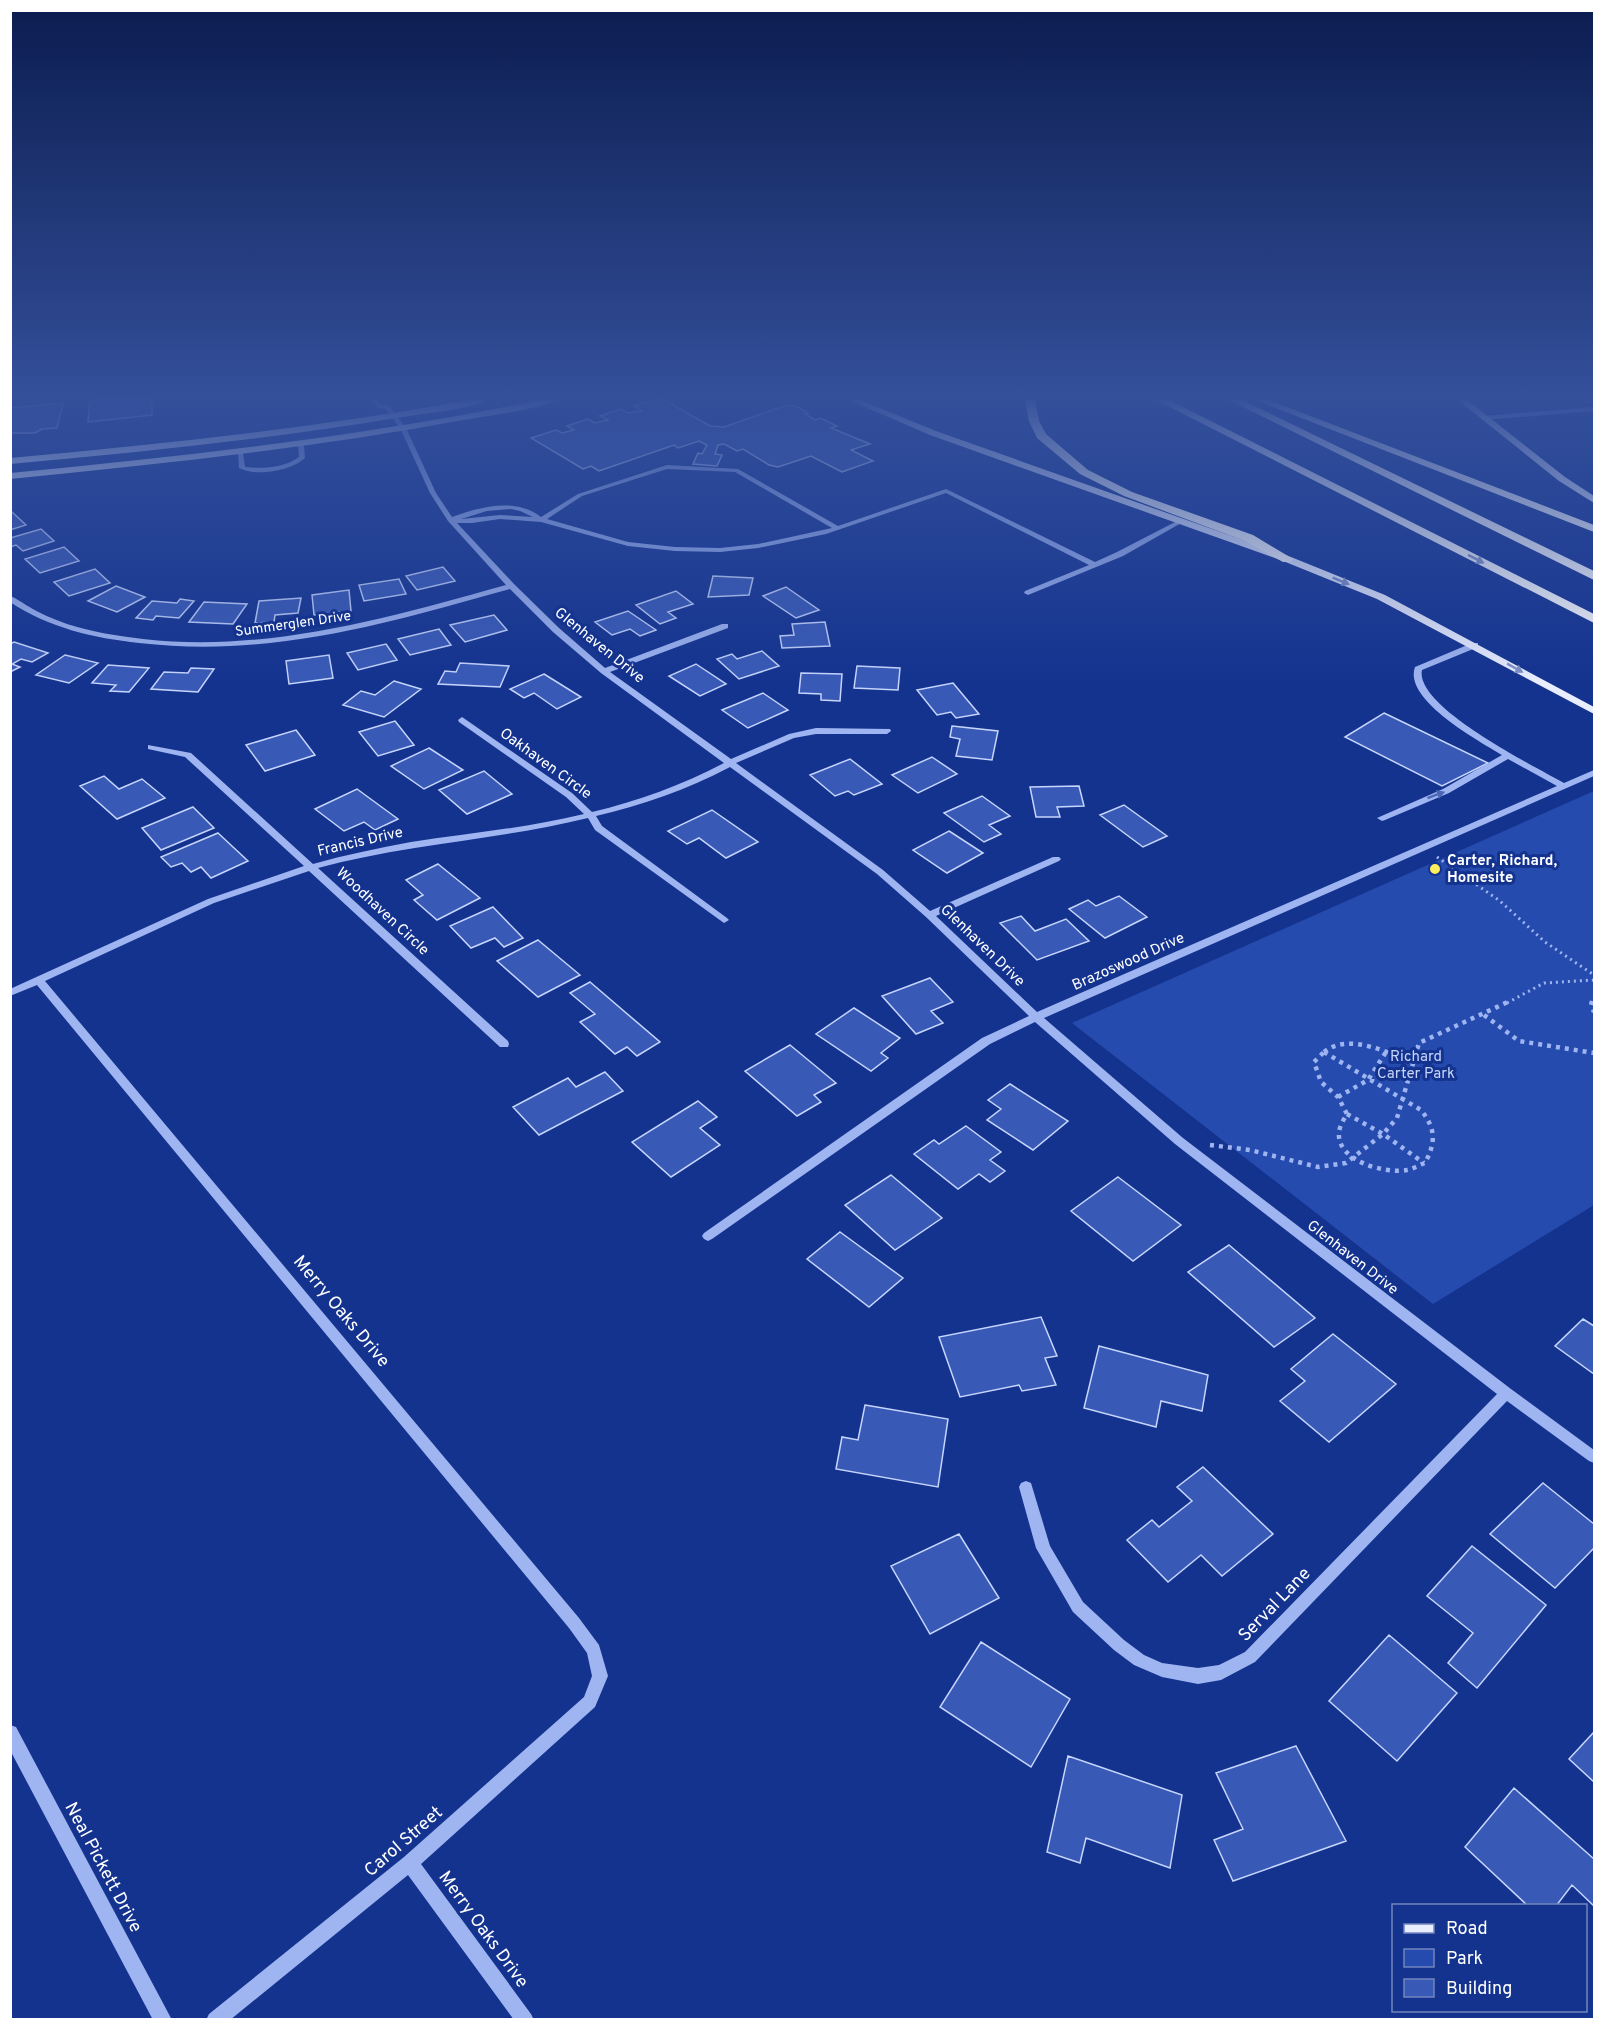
<svg xmlns="http://www.w3.org/2000/svg" width="1605" height="2030" viewBox="0 0 1605 2030" font-family="Overpass,sans-serif">
  <style>
    .green { fill: #264bae }
    .building { fill: #3859b6; stroke: #c6d5fc; stroke-width: 1.5 }
    .lines { fill: none; stroke-linecap: round; stroke-linejoin: round }
    .path-far1 { stroke: #9fb5f1; stroke-width: 3; stroke-dasharray: 2 4; stroke-linecap: butt }
    .path { stroke: #9fb5f1; stroke-width: 4.5; stroke-dasharray: 4 5; stroke-linecap: butt }
    .minor { fill: #9fb5f1; fill-rule: evenodd }
    .major { fill: #e9eeff; fill-rule: evenodd }
    .highway { fill: #fff; fill-rule: evenodd }
    .oneway { fill: #8a99c7 }
    .oneway2 { fill: #7e90c7 }
    .oneway3 { fill: #4c67b6 }
    .poi-dot { fill: #ffee5f; stroke: #14338f; stroke-width: 2 }
    .labels { text-anchor: middle; stroke-width: 6; stroke-linejoin: round; paint-order: stroke }
    .far-street-label { font-size: 14px; fill: #fff; stroke: #14338f }
    .street-label { font-size: 15px; fill: #fff; stroke: #14338f }
    .poi-label { font-size: 15px; font-weight: bold; fill: #fff; stroke: #14338f; text-anchor: start }
    .park-label { font-size: 15px; fill: #c6d5fc; stroke: #14338f }
    .near-street-label { font-size: 18px; fill: #fff; stroke: #14338f }
  </style>
  <rect width="100%" height="100%" fill="#14338f"/>
  <path class="green" d="M1594 791V1205L1433 1304 1072 1023Z"/>
  <path class="building" d="M90 400H152V415L88 422Z
    M654 400H664L710 426 724 427 787 405 795 406 809 413 805 414 815 420 821 418 837 426 831 428 870 444 851 450 873 461 842 472 811 456 778 467 769 465 743 449 737 451 724 444 718 445 715 454 722 455 717 466 693 464 698 453 702 454 707 445 699 441 678 448 674 445 599 471 591 466 583 469 531 438 556 430 562 433 574 430 567 426 588 419 595 423 608 420 600 416 621 409 628 413 642 411 634 406Z
    M63 403 57 428 42 429 35 433H10V408Z
    M12 512 26 525 10 530V513Z
    M41 529 54 541 23 551 16 545 10 547V538Z
    M64 547 79 561 40 573 25 559Z
    M443 567 455 581 417 590 406 576Z
    M95 569 110 583 69 596 54 582Z
    M713 576 753 578 749 595 708 597Z
    M399 579 406 594 364 601 359 585Z
    M116 586 145 597 117 612 88 601Z
    M786 587 819 610 796 618 763 596Z
    M349 590 351 611 314 615 312 595Z
    M676 591 693 604 668 612 676 618 660 624 636 605Z
    M301 598 298 613 275 615 274 622 255 623 259 601Z
    M180 599 194 601 179 618 156 616 153 620 136 618 152 601 177 603Z
    M204 602 247 604 233 624 189 622Z
    M628 611 656 630 640 636 630 629 612 635 595 622Z
    M494 615 507 630 465 642 450 625Z
    M825 622 830 646 782 648 780 636 794 635 792 624Z
    M439 629 451 645 410 655 398 639Z
    M14 642 48 653 32 662 21 659 12 664 20 667 10 672V644Z
    M386 644 397 660 358 670 347 653Z
    M762 651 779 666 739 679 717 659 732 654 737 659Z
    M65 655 98 663 69 683 36 675Z
    M329 655 333 678 289 684 286 661Z
    M460 663 509 666 500 687 438 684 445 671 456 672Z
    M696 664 726 684 700 696 669 676Z
    M108 665 149 668 129 692 110 691 116 685 92 683Z
    M857 666 900 668 898 690 854 688Z
    M191 668 214 669 198 692 151 689 164 672 188 673Z
    M801 673 842 674 840 701 821 700V694L799 693Z
    M544 674 581 697 557 709 534 693 524 698 510 689Z
    M394 681 421 689 384 717 343 705 361 691 375 695Z
    M953 683 979 714 956 718 951 712 937 715 917 690Z
    M763 693 788 710 748 728 722 710Z
    M1384 713 1488 763 1442 786 1345 737Z
    M395 721 414 745 378 756 359 732Z
    M952 726 998 731 992 760 956 756 960 739 950 737Z
    M296 730 315 755 265 771 246 745Z
    M429 748 463 770 424 789 391 766Z
    M932 757 957 774 918 793 892 775Z
    M850 759 882 784 854 795 848 791 835 796 810 775Z
    M484 771 512 794 467 814 439 790Z
    M104 776 119 789 142 779 165 798 117 819 80 786Z
    M1079 786 1084 806 1057 807 1060 817H1036L1030 787Z
    M357 789 398 819 375 830 364 822 344 831 315 809Z
    M982 796 1010 816 989 825 1001 834 984 842 944 813Z
    M1124 805 1167 836 1143 847 1100 815Z
    M193 807 214 828 161 850 142 828Z
    M712 810 758 842 726 858 699 838 687 844 668 831Z
    M949 831 983 853 947 873 913 850Z
    M218 833 248 861 211 878 201 867 191 872 182 863 171 867 161 857Z
    M438 864 480 898 437 920 414 900 423 895 406 880Z
    M1119 896 1147 917 1105 938 1069 909 1088 900 1096 906Z
    M493 907 523 938 504 947 495 938 471 948 450 926Z
    M1021 916 1035 931 1066 919 1089 941 1037 960 1000 923Z
    M538 940 580 975 538 997 497 961Z
    M930 978 953 1002 931 1011 943 1023 916 1034 882 996Z
    M590 982 660 1042 637 1056 627 1047 615 1054 580 1022 595 1014 570 993Z
    M854 1008 900 1038 881 1053 888 1058 871 1071 816 1034Z
    M790 1045 836 1083 814 1095 821 1102 797 1116 745 1071Z
    M605 1072 623 1091 539 1135 513 1107 568 1078 576 1087Z
    M1010 1084 1068 1121 1033 1150 987 1120 1001 1109 988 1100Z
    M698 1101 717 1117 700 1128 720 1145 671 1177 632 1142Z
    M966 1126 1001 1152 990 1160 1005 1171 990 1182 979 1174 958 1189 914 1154 934 1140 939 1144Z
    M891 1175 942 1218 895 1250 845 1205Z
    M1118 1177 1181 1225 1133 1261 1071 1211Z
    M840 1232 903 1278 869 1307 807 1259Z
    M1229 1245 1315 1318 1274 1347 1188 1272Z
    M1041 1317 1057 1356 1045 1358 1056 1385 1022 1391 1019 1385 960 1397 939 1337Z
    M1583 1319 1594 1326V1374L1555 1346Z
    M1333 1334 1396 1384 1329 1442 1280 1401 1305 1381 1291 1369Z
    M1099 1346 1208 1375 1202 1411 1161 1401 1156 1427 1084 1408Z
    M865 1405 948 1419 938 1487 836 1469 842 1437 858 1440Z
    M1203 1467 1273 1534 1222 1576 1201 1555 1168 1582 1127 1540 1152 1520 1159 1527 1192 1501 1177 1487Z
    M1543 1483 1594 1524V1548L1555 1588 1490 1534Z
    M959 1534 999 1598 930 1634 891 1566Z
    M1472 1546 1546 1605 1477 1688 1448 1663 1473 1633 1427 1596Z
    M1389 1635 1457 1693 1397 1761 1329 1701Z
    M981 1642 1070 1699 1031 1767 940 1707Z
    M1594 1732V1782L1569 1759Z
    M1296 1746 1346 1841 1233 1881 1214 1840 1243 1829 1216 1773Z
    M1068 1756 1182 1795 1170 1868 1086 1838 1080 1863 1047 1852Z
    M1514 1788 1594 1859V1906L1572 1885 1556 1906H1528L1465 1847Z"/>
  <g class="lines">
    <path class="path-far1" d="M1437 857 1500 901 1545 942 1594 975
      M1507 1003 1544 983 1594 980
      M1592 1003 1594 997"/>
    <path class="path" d="M1592 1001 1591 1005 1594 1012
      M1484 1015 1519 1041 1594 1053
      M1324 1052 1421 1110C1436 1129 1436 1142 1425 1163 1419 1165 1413 1169 1407 1170 1385 1174 1336 1161 1339 1132 1340 1125 1344 1119 1347 1114L1338 1097 1321 1082 1314 1062Z
      M1324 1052C1349 1032 1388 1053 1414 1063
      M1338 1097 1368 1080 1386 1052
      M1347 1114 1383 1134 1424 1163
      M1210 1145 1250 1150 1318 1167 1346 1163 1383 1134 1397 1118 1419 1043 1510 1001"/>
    <path class="minor" d="M371 400H377L382 405 390 406 407 430 436 493 452 517C480 507 515 497 541 517L578 494 667 465 738 469 838 526 946 489 1095 562 1117 552 1179 520H1183V522L1123 556 1028 595 1024 593 1025 591 1089 565 946 493 826 534 758 548 720 552 675 551 628 546 541 522 500 519 472 523H457L514 584 559 628 605 668 722 624H728V628L610 672 731 759 789 734 816 728 890 729 891 731 887 734H816L794 738 736 763 883 870 930 911 1053 857H1059L1061 859 1059 861 936 916 1037 1012 1557 786 1508 759 1449 793 1385 820 1382 821 1377 818 1443 789 1502 755C1479 741 1403 700 1415 667L1472 643H1478V647L1422 670C1414 707 1536 767 1564 783L1594 770V776L1044 1018 1183 1138 1511 1389 1594 1450V1463L1589 1461 1507 1401 1255 1662 1221 1680 1198 1684 1162 1677 1134 1665 1114 1650 1073 1612 1036 1548 1019 1487 1021 1483 1026 1481 1031 1483 1050 1546 1083 1602 1124 1640 1144 1655 1162 1663 1198 1668 1219 1665 1245 1652 1497 1394 1175 1144 1035 1022 990 1044 712 1239 708 1241 704 1239 702 1236 704 1233 982 1038 1029 1016 926 917 877 874 730 767C687 790 642 805 596 816L602 826 727 918 729 920 724 923 595 830 588 818C499 840 406 844 318 868L508 1041 509 1044 508 1047H500L309 871 214 903 45 981 579 1618 599 1645 608 1676 595 1707 421 1864 531 2014 534 2020H514L408 1875 230 2020H206L209 2014 404 1857 584 1697 592 1676 587 1653 569 1628 37 985 10 996V989L208 899 304 866 185 757 148 749V745L191 753 313 864C345 855 378 848 411 842 469 833 527 828 584 814L566 797 459 722 458 720 462 717 572 793 592 812C638 801 682 785 724 763L601 673 553 632 510 589C384 624 271 658 139 643 94 638 49 628 10 602V596C16 598 21 602 26 605 39 613 53 619 67 624 92 632 118 636 143 639 268 653 387 618 506 585L448 521 430 493 401 430 386 409 378 408ZM667 469 735 472 832 528 758 544 720 548 675 547 628 542 547 519 582 496ZM511 509 520 511 533 517 500 515 461 519 487 511Z
      M1594 407V411L1483 420 1480 418 1483 416Z
      M301 443 304 445 305 458C291 471 256 477 239 468L238 452 243 453 245 467C262 469 284 468 299 457L298 445Z
      M10 1725 16 1727 172 2020H153L10 1750Z"/>
    <path class="major" d="M468 400H486C474 409 420 414 402 417 272 439 141 452 10 464V458C164 444 317 428 468 400Z
      M540 400H556C544 408 482 417 463 420 313 448 162 464 10 479V473C188 456 365 436 540 400Z
      M849 400H860L936 431 1291 557 1385 595 1594 707V714L1377 599 1283 561 930 435Z
      M1458 400H1467L1565 477 1594 496V503L1559 481Z"/>
    <path class="highway" d="M1025 400H1035L1039 421 1046 434 1088 470 1132 492 1253 535 1293 559 1291 562H1283L1245 541 1124 496 1080 474 1037 438 1029 421Z
      M1156 400H1169L1594 614V623Z
      M1229 400H1242L1594 571V580Z
      M1255 400H1269L1594 525V532Z"/>
  </g>
  <defs><path id="oneway-solid" d="M-6-.8H1V-3.2L6.5 0L1 3.2V.8H-6Z" transform="scale(1.5)"/></defs>
  <use class="oneway" href="#oneway-solid" transform="translate(1476 559) rotate(27)"/>
  <g class="oneway2">
    <use href="#oneway-solid" transform="translate(1341 581) rotate(22)"/>
    <use href="#oneway-solid" transform="translate(1515 668) rotate(29)"/>
  </g>
  <use class="oneway3" href="#oneway-solid" transform="translate(1436 795) rotate(-20)"/>
  <linearGradient id="sky" x2="0" y2="1"><stop stop-color="#0b1c4f"/><stop offset="0.58" stop-color="#34509b"/><stop offset="1" stop-color="#34509b" stop-opacity="0"/></linearGradient>
  <rect width="1605" height="684" fill="url(#sky)"/>
  <circle class="poi-dot" cx="1435" cy="869" r="6"/>
  <g class="labels">
    <g class="far-street-label">
      <text transform="translate(293 623) rotate(-8)" y="5">Summerglen Drive</text>
    </g>
    <g class="street-label">
      <text transform="translate(600 645) rotate(39)" y="5">Glenhaven Drive</text>
      <text transform="translate(546 763) rotate(36)" y="5">Oakhaven Circle</text>
      <text transform="translate(360 841) rotate(-13)" y="5">Francis Drive</text>
      <text transform="translate(383 911) rotate(43)" y="5">Woodhaven Circle</text>
      <text transform="translate(983 945) rotate(44)" y="5">Glenhaven Drive</text>
      <text transform="translate(1128 961) rotate(-24)" y="5">Brazoswood Drive</text>
      <text transform="translate(1353 1257) rotate(38)" y="5">Glenhaven Drive</text>
    </g>
    <g class="poi-label">
      <text x="1447" y="865">Carter, Richard,<tspan x="1447" dy="17">Homesite</tspan></text>
    </g>
    <g class="park-label">
      <text x="1416" y="1061">Richard<tspan x="1416" dy="17">Carter Park</tspan></text>
    </g>
    <g class="near-street-label">
      <text transform="translate(342 1311) rotate(50)" y="6">Merry Oaks Drive</text>
      <text transform="translate(1274 1604) rotate(-46)" y="6">Serval Lane</text>
      <text transform="translate(403 1841) rotate(-41)" y="6">Carol Street</text>
      <text transform="translate(104 1867) rotate(62)" y="6">Neal Pickett Drive</text>
      <text transform="translate(484 1929) rotate(54)" y="6">Merry Oaks Drive</text>
    </g>
  </g>
  <rect width="1605" height="2030" fill="none" stroke="#ffffff" stroke-width="24"/>
  <rect x="1392" y="1904" width="195" height="108" fill="#14338f" stroke="#7285bc" stroke-width="1.5"/>
  <rect x="1404" y="1924" width="30" height="9" fill="#e9eeff" stroke="#7285bc" stroke-width="1.5"/>
  <text x="1446" y="1934" font-size="18" fill="#ffffff">Road</text>
  <rect x="1404" y="1949" width="30" height="18" fill="#264bae" stroke="#7285bc" stroke-width="1.5"/>
  <text x="1446" y="1964" font-size="18" fill="#ffffff">Park</text>
  <rect x="1404" y="1979" width="30" height="18" fill="#3859b6" stroke="#7285bc" stroke-width="1.5"/>
  <text x="1446" y="1994" font-size="18" fill="#ffffff">Building</text>
</svg>
